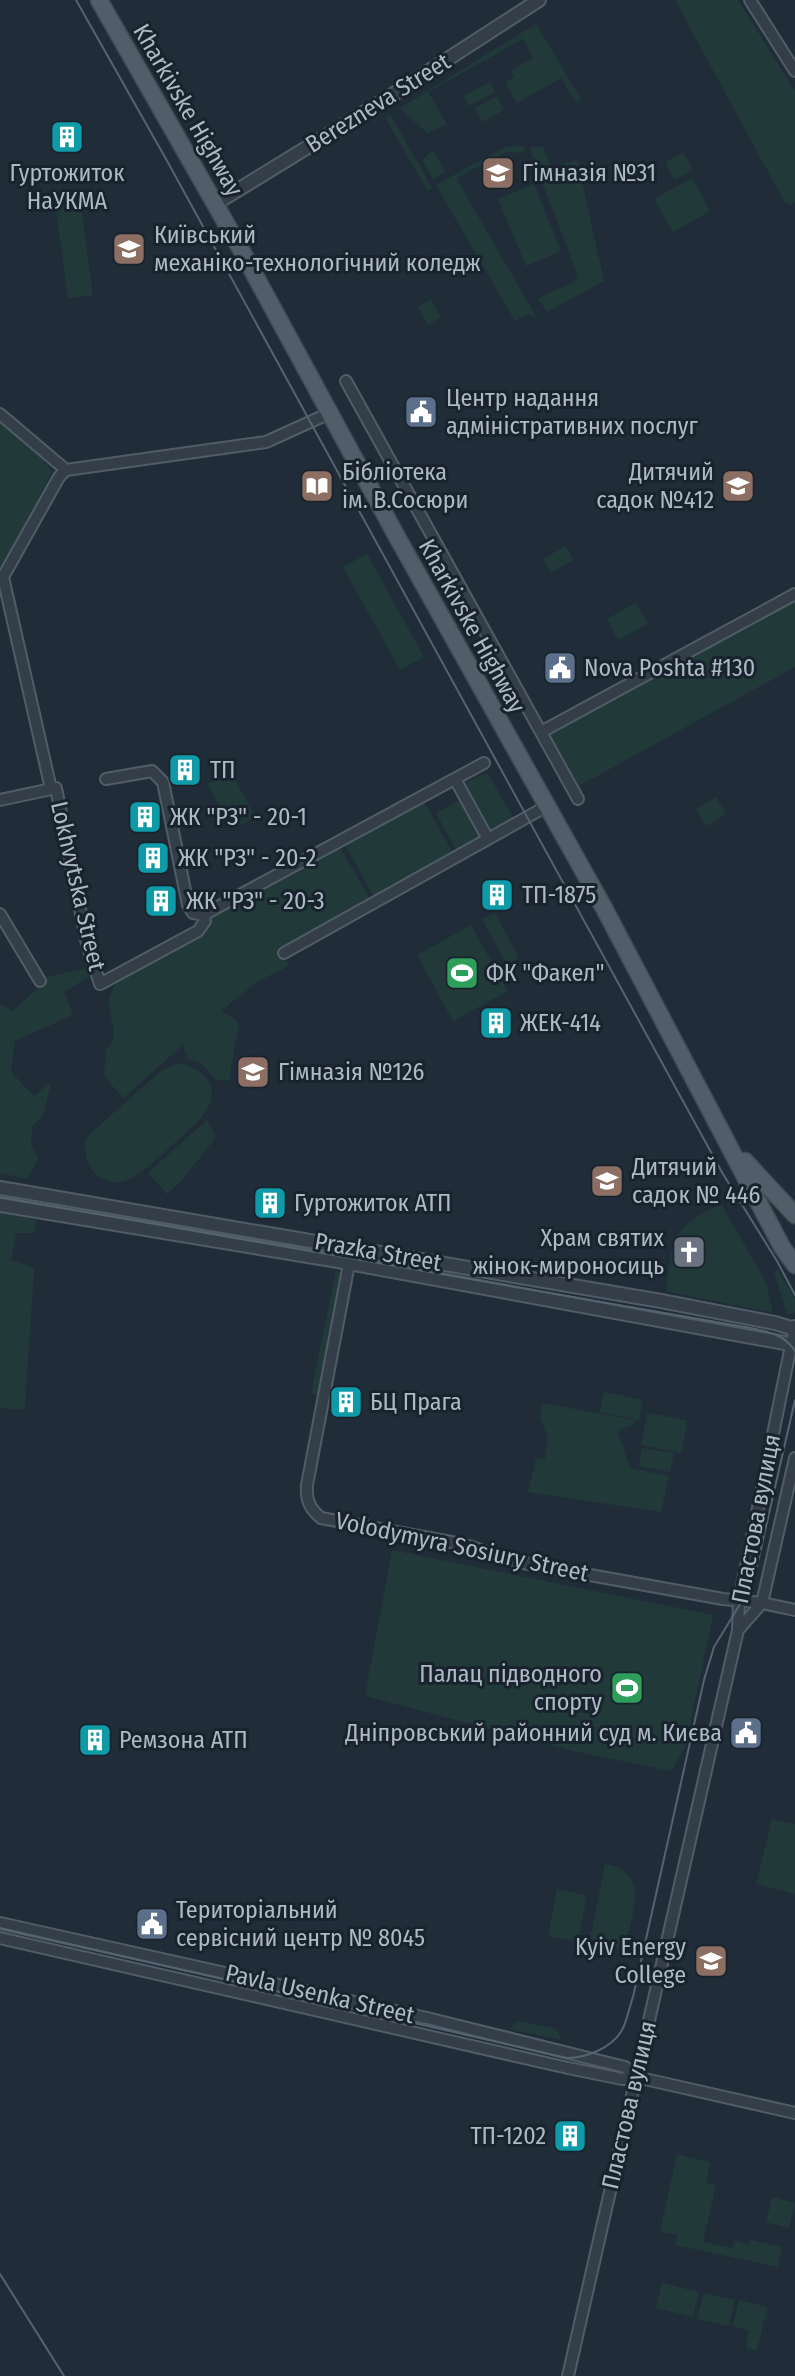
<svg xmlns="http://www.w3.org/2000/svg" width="795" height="2376" viewBox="0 0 795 2376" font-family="'Fira Sans Condensed',sans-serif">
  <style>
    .green { fill: #22393a }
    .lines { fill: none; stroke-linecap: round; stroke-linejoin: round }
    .minor-casing { stroke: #515c67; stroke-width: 14 }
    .tertiary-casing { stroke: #515c67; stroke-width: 16 }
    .primary-casing { stroke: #404a55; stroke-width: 19 }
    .minor { stroke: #333e49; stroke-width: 10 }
    .tertiary { stroke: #333e49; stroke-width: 12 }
    .primary { stroke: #515d69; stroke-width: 16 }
    .tram { stroke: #556370; stroke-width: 2 }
    .labels { text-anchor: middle; stroke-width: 6; stroke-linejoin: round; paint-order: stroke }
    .street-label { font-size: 24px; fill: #aeb9c6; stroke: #19232d }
    .poi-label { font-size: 24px; fill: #aeb9c6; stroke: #19232d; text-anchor: start }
  </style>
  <rect width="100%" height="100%" fill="#202d39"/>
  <path class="green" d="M675 0H738L795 91V202L790 205 785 203Z
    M536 24 581 99 576 102 561 78 517 103 505 82 514 77 511 70 533 58 523 39 428 92 447 124 427 133 400 108Z
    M490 82 495 92 469 106 463 96Z
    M497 96 504 110 482 122 475 108Z
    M390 114 432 188 427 190 385 117Z
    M524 146 523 153 506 152 456 178 537 318 529 314 515 321 436 185 505 147Z
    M531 147H543L551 168 577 160 604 281 547 312 538 298 572 283 578 276 531 153Z
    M433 150 445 172 433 179 422 160Z
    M683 153 693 170 674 180 665 162Z
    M692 178 710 211 673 232 654 199Z
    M534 184 561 251 526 266 498 199Z
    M80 200 93 295 68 298 55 204Z
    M431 299 441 317 428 325 418 307Z
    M0 418 31 444 52 472 40 495 41 498 0 572Z
    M566 546 573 560 551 573 543 559Z
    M367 554 424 657 400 670 343 567Z
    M795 600V667L579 786 549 733Z
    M636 603 648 624 618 640 607 619Z
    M230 771 256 817 233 829 207 784Z
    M483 774 489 775 512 816V822L494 832 485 830 463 784Z
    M716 797 726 814 706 826 696 809Z
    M462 799 481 834 479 840 457 852 436 813Z
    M424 802 454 854 375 898 345 845Z
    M339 846 371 900 283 956 289 966 258 981 221 1011 239 1022 229 1081 215 1079 201 1063 187 1059 183 1045 123 1098 104 1076 106 1050C123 1034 107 1019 109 1000 110 992 115 985 119 978L202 932 208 926 210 914Z
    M495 913 519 958 507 965 482 919Z
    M471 925 508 991 453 1021 417 955Z
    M88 968 90 976 64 992 73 1015 15 1041 11 1072 34 1096 51 1082 44 1114 32 1127 31 1146 38 1158 28 1179 0 1173V1004L13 1011 42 984V978Z
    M181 1063C210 1072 222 1091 202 1117 183 1134 147 1173 125 1181 115 1184 106 1181 98 1176 87 1168 85 1155 85 1141L91 1133 162 1070Z
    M207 1120 216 1137 183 1179 167 1194 148 1173Z
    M721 1204 766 1282 773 1313 666 1291C672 1239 671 1227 721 1204Z
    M0 1212 36 1220 35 1233H16L11 1260 34 1268 25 1408 19 1410 0 1408Z
    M777 1269 795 1299V1312L787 1314 774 1271Z
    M336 1271 342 1273 317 1395 311 1393Z
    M604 1392 643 1400 639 1420 600 1412Z
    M542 1403 635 1420 633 1425 620 1429 618 1433 630 1468 669 1476 661 1512 528 1492 536 1458 545 1459 548 1437 540 1418Z
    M647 1413 687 1420 682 1453 641 1445Z
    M642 1448 674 1453 670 1472 639 1466Z
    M392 1550 713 1615 685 1748 671 1771 573 1751 365 1696Z
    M772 1819 795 1824V1894L756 1884Z
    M605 1864C637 1869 639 1892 632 1919 629 1931 627 1940 617 1948L610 1949 589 1944Z
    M557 1889 587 1896 578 1942 548 1936Z
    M518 2021 556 2029 562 2040 510 2029Z
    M677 2154 710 2162 706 2183 716 2185 703 2242 733 2248 735 2241 750 2245 751 2240 782 2247 778 2267 676 2245 677 2235 660 2232Z
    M772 2197 795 2203 789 2228 766 2222Z
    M662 2283 699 2292 693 2317 656 2308Z
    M704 2293 735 2300 729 2326 697 2319Z
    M739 2300 768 2307 757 2350 746 2348 749 2330 733 2326Z"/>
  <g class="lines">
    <defs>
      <path id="minor" d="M750 0 795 71
        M346 381 578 799
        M0 414 66 470 59 477 3 577 51 789
        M66 470 266 442 330 413
        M541 732 795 594
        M106 779 152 771 163 782 188 905 193 913 203 915
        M455 779 488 839
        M0 800 56 788 87 944 100 984 198 931 205 921 203 915
        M0 914 40 981
        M203 915 484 763
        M284 953 547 806
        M352 1248 307 1485C306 1500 309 1508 321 1518L462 1544 518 1562 723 1599 762 1603 795 1610
        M738 1630 762 1603 795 1458
        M0 1923 427 2018 625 2067 636 2077
        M0 1938 568 2068 622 2079 636 2077 795 2113
        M568 2376 738 1630 739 1601 795 1326"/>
      <path id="tertiary" d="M215 204 389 97 539 0
        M0 1188 661 1301 775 1323 795 1329
        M0 1205 332 1260 795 1345"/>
      <path id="primary" d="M99 0 239 246 396 535 604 908 782 1247 795 1265
        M745 1161 795 1215"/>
    </defs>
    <use href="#minor" class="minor-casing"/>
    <use href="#tertiary" class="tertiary-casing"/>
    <use href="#primary" class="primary-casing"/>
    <use href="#minor" class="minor"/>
    <use href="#tertiary" class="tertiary"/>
    <use href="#primary" class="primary"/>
    <path class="tram" d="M76 0 166 159 723 1174 777 1261 795 1295
      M0 1197 745 1327C765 1331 784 1333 795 1351
      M0 1928 567 2058C586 2058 612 2048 622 2030 627 2021 629 2008 633 1997L704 1680 714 1647 742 1601 757 1566 795 1400
      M0 2274 64 2376"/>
  </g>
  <defs>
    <symbol id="building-square" viewBox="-11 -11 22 22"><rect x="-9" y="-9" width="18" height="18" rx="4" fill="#0f9aa8" stroke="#19232d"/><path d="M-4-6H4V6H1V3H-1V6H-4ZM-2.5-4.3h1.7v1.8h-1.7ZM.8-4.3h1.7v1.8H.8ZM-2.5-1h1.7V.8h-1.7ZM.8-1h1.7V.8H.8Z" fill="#fff"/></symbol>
    <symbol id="school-square" viewBox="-11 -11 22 22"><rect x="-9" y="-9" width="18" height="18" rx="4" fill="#8d6e63" stroke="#19232d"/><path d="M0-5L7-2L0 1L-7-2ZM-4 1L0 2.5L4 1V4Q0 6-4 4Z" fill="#fff"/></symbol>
    <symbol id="university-square" viewBox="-11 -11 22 22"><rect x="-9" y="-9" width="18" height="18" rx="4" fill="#8d6e63" stroke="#19232d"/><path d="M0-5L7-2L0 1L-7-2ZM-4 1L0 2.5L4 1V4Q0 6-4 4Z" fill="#fff"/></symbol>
    <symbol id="civic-square" viewBox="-11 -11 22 22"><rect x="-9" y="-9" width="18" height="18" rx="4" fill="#5c6f8a" stroke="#19232d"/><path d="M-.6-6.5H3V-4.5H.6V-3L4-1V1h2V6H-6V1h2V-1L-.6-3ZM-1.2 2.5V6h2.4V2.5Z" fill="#fff"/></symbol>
    <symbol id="library-square" viewBox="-11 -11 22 22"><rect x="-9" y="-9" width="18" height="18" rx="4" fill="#8d6e63" stroke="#19232d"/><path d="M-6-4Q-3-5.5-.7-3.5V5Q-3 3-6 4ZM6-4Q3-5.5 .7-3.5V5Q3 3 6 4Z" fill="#fff"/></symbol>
    <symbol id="stadium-square" viewBox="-11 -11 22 22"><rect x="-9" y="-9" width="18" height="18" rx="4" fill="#2e9e5b" stroke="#19232d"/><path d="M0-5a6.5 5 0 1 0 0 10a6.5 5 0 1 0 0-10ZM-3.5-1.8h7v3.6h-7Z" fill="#fff"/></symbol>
    <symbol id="church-square" viewBox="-11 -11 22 22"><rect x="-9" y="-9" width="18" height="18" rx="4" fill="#6b7280" stroke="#19232d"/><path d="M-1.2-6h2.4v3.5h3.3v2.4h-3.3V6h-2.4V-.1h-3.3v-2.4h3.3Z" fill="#fff"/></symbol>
  </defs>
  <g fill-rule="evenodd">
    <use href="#building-square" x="48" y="118" width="38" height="38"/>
    <use href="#school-square" x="479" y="154" width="38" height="38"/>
    <use href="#university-square" x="110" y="230" width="38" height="38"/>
    <use href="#civic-square" x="402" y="393" width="38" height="38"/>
    <use href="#library-square" x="298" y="467" width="38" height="38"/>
    <use href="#school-square" x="719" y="467" width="38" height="38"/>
    <use href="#civic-square" x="541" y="649" width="38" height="38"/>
    <use href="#building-square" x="166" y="751" width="38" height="38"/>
    <use href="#building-square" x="126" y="798" width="38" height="38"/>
    <use href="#building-square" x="134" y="839" width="38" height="38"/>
    <use href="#building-square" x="478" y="876" width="38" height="38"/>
    <use href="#building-square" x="142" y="882" width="38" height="38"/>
    <use href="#stadium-square" x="443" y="954" width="38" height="38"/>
    <use href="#building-square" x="477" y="1004" width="38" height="38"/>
    <use href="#school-square" x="234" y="1053" width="38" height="38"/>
    <use href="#school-square" x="588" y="1162" width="38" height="38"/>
    <use href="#building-square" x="251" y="1184" width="38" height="38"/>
    <use href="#church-square" x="670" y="1233" width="38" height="38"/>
    <use href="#building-square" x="327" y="1383" width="38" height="38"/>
    <use href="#stadium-square" x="608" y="1669" width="38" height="38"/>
    <use href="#civic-square" x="727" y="1714" width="38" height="38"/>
    <use href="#building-square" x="76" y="1721" width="38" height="38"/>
    <use href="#civic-square" x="133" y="1905" width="38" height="38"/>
    <use href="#university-square" x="692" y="1942" width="38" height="38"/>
    <use href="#building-square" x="551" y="2117" width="38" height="38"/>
  </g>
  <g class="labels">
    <g class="street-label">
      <text transform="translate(378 103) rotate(-32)" y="8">Berezneva Street</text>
      <text transform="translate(188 110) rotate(60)" y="8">Kharkivske Highway</text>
      <text transform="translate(472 626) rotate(61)" y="8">Kharkivske Highway</text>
      <text transform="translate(78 886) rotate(77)" y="8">Lokhvytska Street</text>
      <text transform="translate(378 1252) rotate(10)" y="8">Prazka Street</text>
      <text transform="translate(756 1519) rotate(-79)" y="8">Пластова вулиця</text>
      <text transform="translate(462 1547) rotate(12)" y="8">Volodymyra Sosiury Street</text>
      <text transform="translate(320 1994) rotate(13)" y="8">Pavla Usenka Street</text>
      <text transform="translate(629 2105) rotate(-77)" y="8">Пластова вулиця</text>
    </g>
    <g class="poi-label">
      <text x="67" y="181" text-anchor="middle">Гуртожиток<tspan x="67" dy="28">НаУКМА</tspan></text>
      <text x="522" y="181">Гімназія №31</text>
      <text x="154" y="243">Київський<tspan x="154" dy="28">механіко-технологічний коледж</tspan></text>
      <text x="446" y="406">Центр надання<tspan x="446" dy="28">адміністративних послуг</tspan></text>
      <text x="342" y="480">Бібліотека<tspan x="342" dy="28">ім. В.Сосюри</tspan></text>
      <text x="714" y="480" text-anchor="end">Дитячий<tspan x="714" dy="28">садок №412</tspan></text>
      <text x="584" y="676">Nova Poshta #130</text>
      <text x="210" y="778">ТП</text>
      <text x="170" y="825">ЖК "РЗ" - 20-1</text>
      <text x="178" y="866">ЖК "РЗ" - 20-2</text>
      <text x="522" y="903">ТП-1875</text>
      <text x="186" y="909">ЖК "РЗ" - 20-3</text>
      <text x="486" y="981">ФК "Факел"</text>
      <text x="520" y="1031">ЖЕК-414</text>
      <text x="278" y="1080">Гімназія №126</text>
      <text x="632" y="1175">Дитячий<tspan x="632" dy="28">садок № 446</tspan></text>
      <text x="294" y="1211">Гуртожиток АТП</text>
      <text x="664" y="1246" text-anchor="end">Храм святих<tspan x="664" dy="28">жінок-мироносиць</tspan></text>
      <text x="370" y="1410">БЦ Прага</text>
      <text x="602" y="1682" text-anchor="end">Палац підводного<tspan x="602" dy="28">спорту</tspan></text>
      <text x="722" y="1741" text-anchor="end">Дніпровський районний суд м. Києва</text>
      <text x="119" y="1748">Ремзона АТП</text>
      <text x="176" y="1918">Територіальний<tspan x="176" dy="28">сервісний центр № 8045</tspan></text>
      <text x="686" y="1955" text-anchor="end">Kyiv Energy<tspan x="686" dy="28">College</tspan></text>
      <text x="546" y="2144" text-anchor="end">ТП-1202</text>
    </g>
  </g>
</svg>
